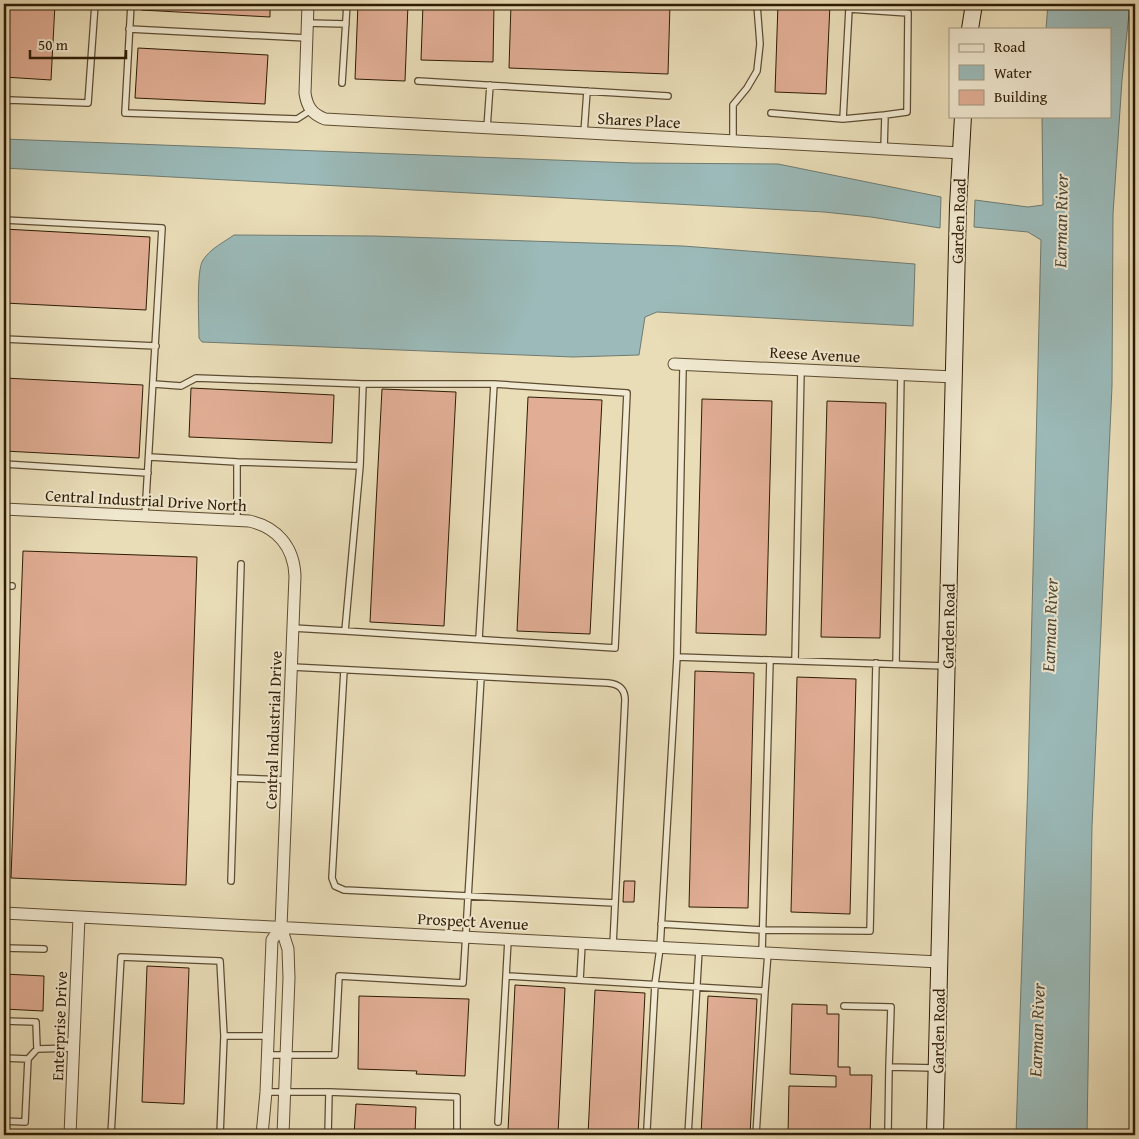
<svg xmlns="http://www.w3.org/2000/svg" width="1139" height="1139" viewBox="0 0 1139 1139" font-family="'Gentium Book Plus',serif">
  <style>
    .water { fill: #9bbab9; stroke: #6f7b71 }
    .building { fill: #e1ae95; stroke: #2e1c04 }
    .lines { fill: none; stroke-linecap: round; stroke-linejoin: round }
    .lane-casing { stroke: #5d4c31; stroke-width: 8 }
    .street-casing { stroke: #5d4c31; stroke-width: 13 }
    .secondary-casing { stroke: #2e1c04; stroke-width: 18 }
    .lane { stroke: #f1e9d1; stroke-width: 5.5 }
    .street { stroke: #f1e9d1; stroke-width: 11 }
    .secondary { stroke: #f1e9d1; stroke-width: 16 }
    .labels { text-anchor: middle; stroke-width: 4; stroke-linejoin: round; paint-order: stroke }
    .street-label { font-size: 16px; fill: #2e1c04; stroke: #f1e9d1 }
    .water-label { font-size: 18px; font-style: italic; fill: #4f4b3a; stroke: #f1e9d1 }
  </style>
  <rect width="100%" height="100%" fill="#e9ddb8"/>
  <filter id="stains"><feTurbulence type="fractalNoise" baseFrequency=".004" numOctaves="4"/><feColorMatrix values="0 0 0 0 .2 0 0 0 0 .09 0 0 0 0 .02 0 0 0 .5 -.17"/></filter>
  <radialGradient id="worn" r=".72"><stop offset=".6" stop-color="#630" stop-opacity="0"/><stop offset="1" stop-color="#630" stop-opacity=".3"/></radialGradient>
  <path class="water" d="M1048 4H1130L1122 80 1113 214 1112 386 1092 826 1087 1135H1016L1028 779 1041 240 1028 232 974 227 975 200 1028 207 1043 205 1042 116H1110V29H1046Z
    M4 139 633 163 778 164 941 197 940 228 871 217 824 212 4 168Z
    M234 235 374 236 683 246 915 264 913 326 657 312 645 317 639 355 573 357 202 342 199 338C199 323 196 270 203 260 210 249 224 242 234 235Z"/>
  <path class="building" d="M4 4H55L51 80 4 77Z
    M141 4H270V17L141 10Z
    M358 4H408L405 81 355 79Z
    M423 4H494L493 62 421 60Z
    M511 4H670L668 74 509 68Z
    M778 4H830L826 94 775 92Z
    M138 48 268 55 265 104 135 98Z
    M4 229 150 237 146 310 4 303Z
    M4 378 143 385 139 458 4 451Z
    M191 388 334 395 332 443 189 437Z
    M382 389 456 392 444 626 370 622Z
    M528 397 602 400 590 634 517 631Z
    M702 399 772 401 766 635 696 633Z
    M827 401 886 403 880 638 821 637Z
    M23 551 197 557 186 885 11 878Z
    M695 671 754 673 748 908 689 907Z
    M797 677 856 679 850 914 791 912Z
    M624 881H635L634 902H623Z
    M147 966 189 968 184 1104 142 1102Z
    M4 974 44 976 43 1011 4 1009Z
    M515 985 565 988 558 1134 508 1131Z
    M595 990 645 993 638 1135H588Z
    M359 996 469 999 465 1076 416 1074 417 1071 358 1069Z
    M708 996 757 999 750 1135H701Z
    M792 1004 827 1005V1014H839L838 1067H850V1075H872L870 1135H788L789 1086 836 1087V1076L790 1074Z
    M356 1104 416 1107 415 1135H354Z"/>
  <g class="lines">
    <defs>
      <path id="lane" d="M131 4 125 113 297 119 311 110
        M307 23 346 24
        M129 29 307 38
        M418 81 668 96
        M342 83 347 4
        M4 103 9 100 88 103 95 4
        M771 113 843 119 849 9 908 13 907 112 885 115 884 149
        M843 119 885 115
        M487 128 490 85
        M584 133 587 91
        M733 141V105L747 88 757 71 760 44 757 5
        M4 220 162 228 145 516
        M4 339 156 346
        M154 384 181 386 196 378 363 384H494L627 393 615 648 345 631
        M150 457 237 462V521
        M237 462 360 466 363 384
        M4 464 148 473
        M4 586H12
        M293 628 345 631 360 466
        M479 639 494 384
        M677 657 683 368 686 366
        M795 661 801 370
        M896 664 901 374
        M292 667 608 683C618 684 625 688 625 700L613 945
        M344 670 332 878 335 886 344 890 615 903
        M234 778 287 780
        M231 881 241 564
        M661 924 762 930 870 931 876 663
        M4 948 44 949
        M762 953 770 660
        M506 976 765 991 768 953
        M580 980 582 944
        M844 1006 891 1007 889 1067 935 1068
        M4 1021 36 1022 37 1049
        M267 1055H335L339 976 463 983 481 677
        M4 1058 28 1059
        M266 1092H329L457 1097V1135
        M4 1121 25 1122 28 1059 37 1049 74 1048
        M498 1122 508 940
        M647 1129 655 984 660 948 677 657 945 666
        M888 1132 889 1067
        M111 1135 121 957 220 961 224 1036H268
        M220 1135 224 1036
        M328 1135 329 1092
        M688 1135 699 950
        M756 1135 765 991"/>
      <path id="street" d="M308 4 305 93C307 107 312 114 325 119L961 153
        M674 364 954 377
        M4 509 249 521C277 527 294 547 295 576L281 927 288 949 289 978 283 1135
        M4 913 939 962
        M70 1135 79 917
        M262 1135 266 1092 272 940 281 927"/>
      <path id="secondary" d="M970 29 974 4
        M935 1135 958 206 963 116"/>
    </defs>
    <use href="#lane" class="lane-casing"/>
    <use href="#street" class="street-casing"/>
    <use href="#secondary" class="secondary-casing"/>
    <use href="#lane" class="lane"/>
    <use href="#street" class="street"/>
    <use href="#secondary" class="secondary"/>
  </g>
  <g class="labels">
    <g class="street-label">
      <text transform="translate(639 120) rotate(3)" y="6">Shares Place</text>
      <text transform="translate(958 221) rotate(-88)" y="6">Garden Road</text>
      <text transform="translate(815 354) rotate(3)" y="6">Reese Avenue</text>
      <text transform="translate(146 500) rotate(3)" y="6">Central Industrial Drive North</text>
      <text transform="translate(948 626) rotate(-89)" y="6">Garden Road</text>
      <text transform="translate(273 730) rotate(-88)" y="6">Central Industrial Drive</text>
      <text transform="translate(473 921) rotate(3)" y="6">Prospect Avenue</text>
      <text transform="translate(59 1026) rotate(-88)" y="6">Enterprise Drive</text>
      <text transform="translate(938 1031) rotate(-89)" y="6">Garden Road</text>
    </g>
    <g class="water-label">
      <text transform="translate(1061 221) rotate(-89)" y="6">Earman River</text>
      <text transform="translate(1050 625) rotate(-88)" y="6">Earman River</text>
      <text transform="translate(1037 1030) rotate(-88)" y="6">Earman River</text>
    </g>
  </g>
  <rect width="1139" height="1139" fill="none" stroke="#e9ddb8" stroke-width="20"/>
  <rect x="5" y="5" width="1129" height="1129" fill="none" stroke="#2e1c04" stroke-width="2.5"/>
  <rect x="10" y="10" width="1119" height="1119" fill="none" stroke="#2e1c04"/>
  <rect x="949" y="28" width="162" height="90" fill="#f1e9d1" stroke="#a3977f"/>
  <rect x="959" y="44" width="25" height="8" fill="#f1e9d1" stroke="#a3977f"/>
  <text x="994" y="52" font-size="15" fill="#2e1c04">Road</text>
  <rect x="959" y="65" width="25" height="15" fill="#9bbab9" stroke="#a3977f"/>
  <text x="994" y="78" font-size="15" fill="#2e1c04">Water</text>
  <rect x="959" y="90" width="25" height="15" fill="#e1ae95" stroke="#a3977f"/>
  <text x="994" y="102" font-size="15" fill="#2e1c04">Building</text>
  <path d="M30 50v8h96v-8" fill="none" stroke="#2e1c04" stroke-width="2.5"/>
  <text x="38" y="50" font-size="15" fill="#2e1c04" stroke="#f1e9d1" stroke-width="4" paint-order="stroke">50 m</text>
  <rect width="100%" height="100%" filter="url(#stains)"/>
  <rect width="100%" height="100%" fill="url(#worn)"/>
</svg>
